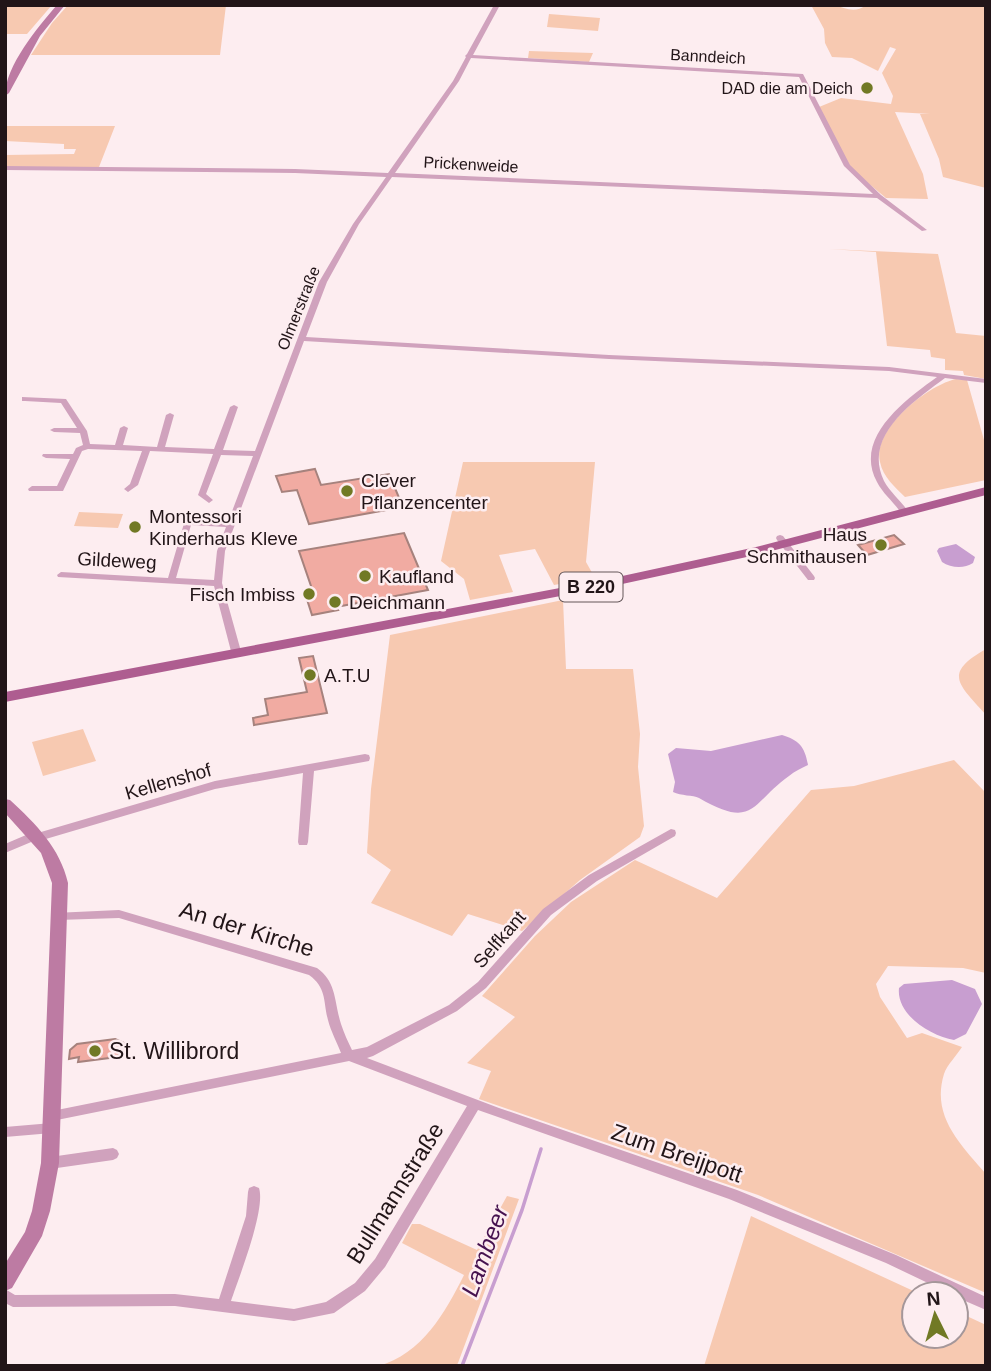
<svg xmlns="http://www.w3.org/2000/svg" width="991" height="1371" viewBox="0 0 991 1371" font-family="Arial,sans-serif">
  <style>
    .green { fill: #f7c9b1 }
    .water { fill: #c89ed0 }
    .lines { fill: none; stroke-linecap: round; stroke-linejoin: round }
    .stream { stroke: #c89ed0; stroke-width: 3.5 }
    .building { fill: #f1aba2; stroke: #a6827d; stroke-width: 2 }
    .street { fill: #d0a2bd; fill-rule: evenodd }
    .secondary { fill: #bd7ba3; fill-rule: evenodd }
    .primary { fill: #ae5d90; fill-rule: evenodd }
    .poi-dot { fill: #717924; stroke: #fdedf0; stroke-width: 2.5 }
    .labels { text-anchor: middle; stroke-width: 5; stroke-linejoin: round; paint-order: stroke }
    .far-street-label { font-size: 16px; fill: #221518; stroke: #fdedf0 }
    .far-poi-label { font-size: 16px; fill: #221518; stroke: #fdedf0; text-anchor: end }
    .shield { fill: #fdedf0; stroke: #645659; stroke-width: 2 }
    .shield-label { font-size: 18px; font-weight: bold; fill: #221518 }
    .poi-label { font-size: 19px; fill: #221518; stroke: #fdedf0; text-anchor: start }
    .street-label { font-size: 19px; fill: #221518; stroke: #fdedf0 }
    .near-street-label { font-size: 23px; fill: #221518; stroke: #fdedf0 }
    .near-poi-label { font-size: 23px; fill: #221518; stroke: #fdedf0; text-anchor: start }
    .near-water-label { font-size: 24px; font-style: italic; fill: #46124f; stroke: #fdedf0 }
  </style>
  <rect width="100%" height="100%" fill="#fdedf0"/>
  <path class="green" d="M5 5H52L27 34H5Z
    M68 5H226L220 55H31L52 23Z
    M811 5C818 5 827 4 834 5 845 8 855 14 866 5H986V188L943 177 939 159 920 114H930L895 112 923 174 928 199 886 198 850 168 819 107 841 98 891 104 893 96 882 73 896 49 890 47 878 71 852 58 832 57 825 43 824 29Z
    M549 14 600 18 598 31 547 27Z
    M529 51 593 53 589 62 528 58Z
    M5 126H115L99 167H5V155L74 154 76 149H64V144L5 141Z
    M829 249 938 254 956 333 986 336V379L964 375 963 371 945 370V359L931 357 930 350 887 346 876 252Z
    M956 379 967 380 986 447V480L905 497C895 487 883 477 880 462 872 429 928 385 956 379Z
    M463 462H595L586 562 595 578 554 585 535 549 499 555 513 592 470 600 464 579 441 561Z
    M79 512 123 514 118 528 74 526Z
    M563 600 566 669H633L640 734 638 767 644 826 640 837 580 880 522 931 468 914 452 936 371 903 391 870 367 853 371 789 390 635Z
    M986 649V715C959 684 942 674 986 649Z
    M83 729 96 761 43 776 32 742Z
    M954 760 986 793V973L963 968 888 966 876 984 880 997 907 1038 922 1033 962 1047C957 1055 947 1065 944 1074 931 1116 960 1144 986 1174V1293L758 1195 479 1099 491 1071 467 1063 515 1017 482 996 535 936 571 902 635 860 717 898 811 790 854 786Z
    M507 1196 519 1199 458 1363 456 1366H378C422 1354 445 1313 464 1275L402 1243 412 1224H420L477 1250Z
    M751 1216 920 1294H914V1336H956V1311L986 1325V1366H704Z"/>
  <path class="water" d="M956 544 975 557 973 563C964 569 951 568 942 562L937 551 939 548Z
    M782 735C799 740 805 747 808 765 802 768 795 771 789 776 750 804 755 830 699 798 693 795 681 796 673 792L675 782 668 754 676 748 711 751Z
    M952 980 975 989 982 1004 966 1034 954 1040C931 1036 896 1015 899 988L904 984Z"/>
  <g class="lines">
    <path class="stream" d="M462 1366 522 1210 541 1149"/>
  </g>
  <path class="building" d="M315 469 321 485 389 474 403 507 309 524 297 490 282 492 276 476Z
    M404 533 428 590 336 607 338 610 312 615 304 590 312 589 299 551Z
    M894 535 904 544 867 555 858 545Z
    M313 656 327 713 254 725 253 718 268 715 265 699 307 692 299 658Z
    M115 1039 124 1043 125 1047 117 1057 78 1062 79 1057 69 1059 70 1050 77 1044Z"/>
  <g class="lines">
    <path class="street" d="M494 5H500L473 55 803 74 850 165 881 195 927 230 922 231 877 198 392 177 359 224 327 282 306 337 609 355 889 367 986 379V383L945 378C914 401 862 436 884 481 890 492 901 501 908 511L907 513H901C894 502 883 494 877 482 853 438 905 400 937 377L889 371 609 359 304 341 225 551 222 583 242 655 240 657H234L232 655 214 586 58 577 57 575 61 572 168 578 185 520 228 522 253 456 221 455 206 494 213 500 209 503 198 495 213 454 150 451 138 485 128 492 124 489 130 484 142 451 88 449 82 451 63 491H29L28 489 32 486H57L70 459 46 458 42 456 43 454H73L76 448 83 445 80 433 54 432 50 430 54 428H77L61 403 25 401H22V397L66 399 87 431 90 444 115 445 120 428 124 426 128 428 123 445 157 447 166 415 170 413 174 415 165 447 214 449 230 407 234 405 238 407 223 450 255 451 319 282 353 224 386 177 295 173 5 170V166L295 169 388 173 453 81 466 57 465 56 467 54ZM471 58 799 77 844 166 873 194 395 173 459 81ZM191 525 226 527 217 551 214 580 176 578Z
      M780 535 783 536 814 576 815 578 814 580H808L777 540 776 538 777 536Z
      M365 754 369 755 370 758 369 761 314 771 308 842 307 845H299L298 842 303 773 215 789 39 841 36 840 5 853V844L33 832 37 831 41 832 215 781Z
      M671 829 675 830 676 833 675 836 597 881 551 915 486 988 457 1011 373 1056 367 1058 499 1108 737 1190 896 1255 986 1297V1310L956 1297V1294H951L886 1263 729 1199 478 1110 385 1267 365 1291 334 1313 294 1321 175 1306 13 1307 5 1303V1289L15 1295 175 1294 219 1299 246 1216 248 1192 249 1188 254 1186 259 1188C266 1209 239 1277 231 1301L294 1309 326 1302 355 1283 375 1259 467 1106 349 1061 52 1121 48 1120 46 1116 48 1112 52 1111 341 1053C337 1042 331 1032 328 1020 323 1001 327 988 309 975L119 918 58 920 54 919 52 916 54 913 119 910 317 968C337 982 334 1002 341 1024 344 1033 348 1042 352 1050L367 1047 449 1005 478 982 543 909 589 875Z
      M52 1123 56 1124 58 1128 56 1132 52 1133 5 1137V1127Z
      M113 1148 117 1150 119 1154 117 1158 113 1160 50 1169 46 1167 44 1163 46 1159 50 1157Z"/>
    <path class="secondary" d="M57 5H65L40 36 9 93 5 96C5 66 38 27 57 5Z
      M5 799 10 800C36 824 60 848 68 883L59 1163 50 1211 42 1236 12 1288 5 1291V1264L25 1232 32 1211 41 1163 52 883 41 853 5 813Z"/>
    <path class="primary" d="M986 487V495L756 555 613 586 5 702V692L613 578 756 547Z"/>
  </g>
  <g class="poi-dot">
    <circle cx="867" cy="88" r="7"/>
    <circle cx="347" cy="491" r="7"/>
    <circle cx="135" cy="527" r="7"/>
    <circle cx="881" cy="545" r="7"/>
    <circle cx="365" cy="576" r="7"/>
    <circle cx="309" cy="594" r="7"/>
    <circle cx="335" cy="602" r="7"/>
    <circle cx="310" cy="675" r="7"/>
    <circle cx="95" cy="1051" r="7"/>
  </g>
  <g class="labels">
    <g class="far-street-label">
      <text transform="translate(708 56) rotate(3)" y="6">Banndeich</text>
      <text transform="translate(471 164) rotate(3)" y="6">Prickenweide</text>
      <text transform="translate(298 308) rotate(-68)" y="6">Olmerstraße</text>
    </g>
    <g class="far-poi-label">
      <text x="853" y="94">DAD die am Deich</text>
    </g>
    <rect class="shield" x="559.5" y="572.5" width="63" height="29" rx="5"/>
    <g class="shield-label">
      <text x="591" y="593">B 220</text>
    </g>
    <g class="poi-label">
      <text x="361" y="487">Clever<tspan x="361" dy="22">Pflanzencenter</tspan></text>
      <text x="149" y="523">Montessori<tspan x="149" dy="22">Kinderhaus Kleve</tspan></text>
      <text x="867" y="541" text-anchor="end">Haus<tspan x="867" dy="22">Schmithausen</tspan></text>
      <text x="379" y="583">Kaufland</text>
      <text x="295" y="601" text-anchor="end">Fisch Imbiss</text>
      <text x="349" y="609">Deichmann</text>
      <text x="324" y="682">A.T.U</text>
    </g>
    <g class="street-label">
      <text transform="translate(117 560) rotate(3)" y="7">Gildeweg</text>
      <text transform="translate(168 781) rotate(-16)" y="7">Kellenshof</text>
      <text transform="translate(499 939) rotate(-49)" y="7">Selfkant</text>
    </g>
    <g class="near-street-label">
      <text transform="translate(247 929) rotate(17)" y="8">An der Kirche</text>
      <text transform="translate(677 1153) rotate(19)" y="8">Zum Breijpott</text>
      <text transform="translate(395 1193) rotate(-58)" y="8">Bullmannstraße</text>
    </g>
    <g class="near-poi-label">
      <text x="109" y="1059">St. Willibrord</text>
    </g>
    <g class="near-water-label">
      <text transform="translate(485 1251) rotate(-70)" y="8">Lambeer</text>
    </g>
  </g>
  <rect width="991" height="1371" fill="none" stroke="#221518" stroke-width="14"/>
  <g transform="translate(935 1315) rotate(355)"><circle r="33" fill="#fdedf0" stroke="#a5979a" stroke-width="2"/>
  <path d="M0-5L12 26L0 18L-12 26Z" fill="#717924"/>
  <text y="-10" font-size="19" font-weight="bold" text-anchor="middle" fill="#221518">N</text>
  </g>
</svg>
